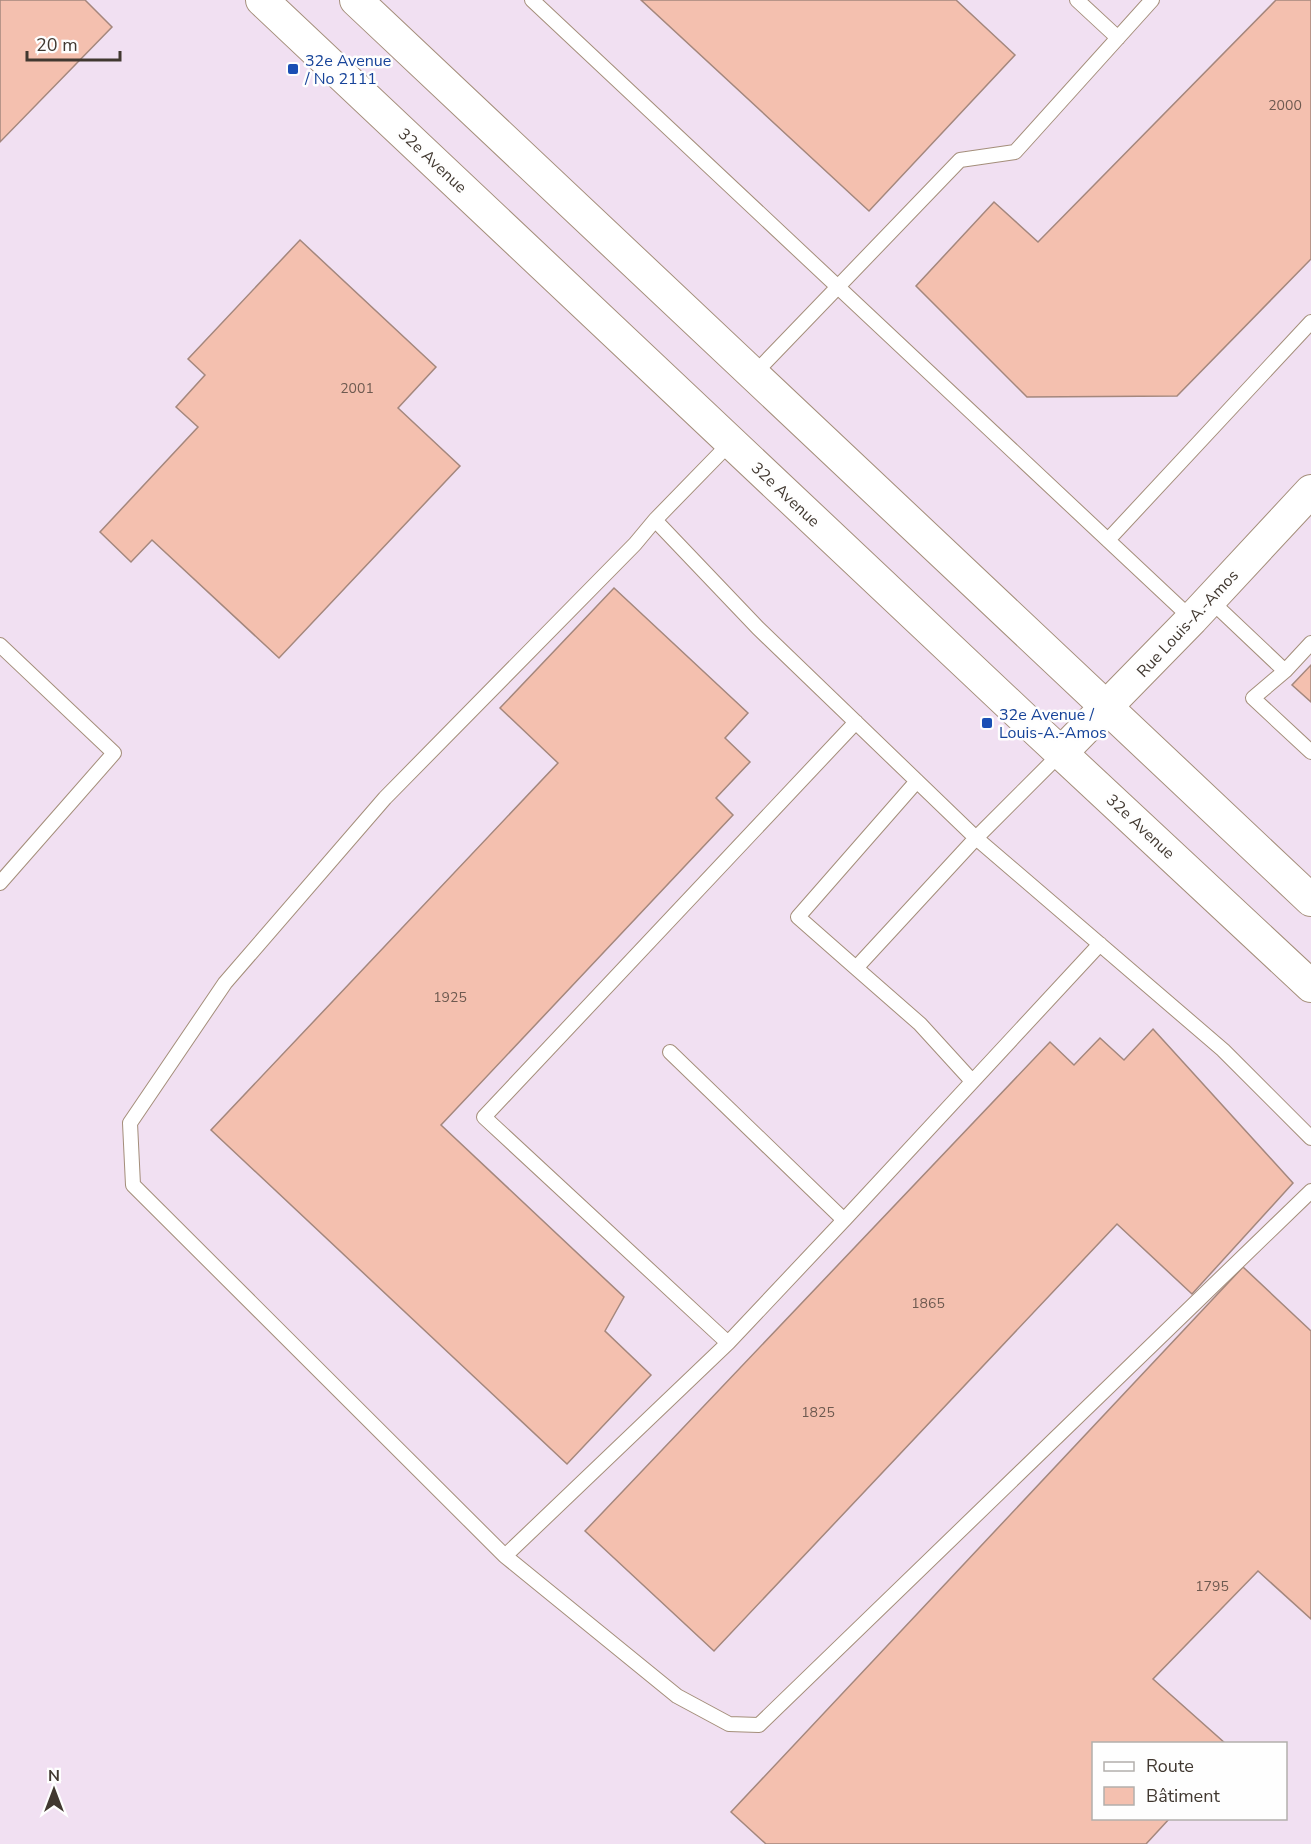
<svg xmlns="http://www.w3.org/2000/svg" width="1311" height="1844" viewBox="0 0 1311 1844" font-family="'Nunito Sans',sans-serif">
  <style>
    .industrial { fill: #f1e0f2; fill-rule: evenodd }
    .building { fill: #f4c0af; stroke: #a4877d; stroke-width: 1.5 }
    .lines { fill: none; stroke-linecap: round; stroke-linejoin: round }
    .service-casing { stroke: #a48e7a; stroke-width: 16 }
    .tertiary-casing { stroke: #a48e7a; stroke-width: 34 }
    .service { stroke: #fff; stroke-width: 14 }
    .tertiary { stroke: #fff; stroke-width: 32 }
    .transit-dot { fill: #1a4fb4; stroke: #fefefe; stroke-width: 2 }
    .labels { text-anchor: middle; stroke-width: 5; stroke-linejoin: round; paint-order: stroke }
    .number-label { font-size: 14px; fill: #6e5a50 }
    .transit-label { font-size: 16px; fill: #164399; stroke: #fefefe; text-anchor: start }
    .street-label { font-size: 16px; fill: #413830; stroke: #fefefe }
  </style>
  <rect width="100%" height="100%" fill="#fceee1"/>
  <path class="industrial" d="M0 0H1311V1844H0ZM1094 1744H1286V1818H1094Z"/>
  <path class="building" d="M0 0H85L112 27 0 142Z
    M641 0H956L1015 55 869 211Z
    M1276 0H1311V259L1177 396 1027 397 916 286 994 202 1038 242Z
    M300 240 436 367 398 408 460 466 279 658 152 540 131 562 100 532 198 427 176 407 205 375 188 359Z
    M614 588 748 713 725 738 750 762 716 798 733 815 441 1125 624 1297 605 1331 651 1375 567 1464 211 1130 558 763 500 708Z
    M1311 665V702L1292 685Z
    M1153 1029 1293 1183 1192 1294 1117 1224 714 1651 585 1531 1050 1042 1074 1065 1100 1038 1124 1060Z
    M1243 1267 1311 1331V1619L1258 1571 1153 1679 1226 1744H1094V1818H1170L1146 1844H766L731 1812Z"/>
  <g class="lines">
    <defs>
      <path id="service" d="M532 0 1192 619
        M1077 0 1118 38
        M753 375 960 160 1015 152 1152 0
        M731 442 655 520 758 628 976 838 1061 753
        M655 520 635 544 385 798 225 983 130 1123 133 1185 505 1556 728 1343
        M1108 540 1311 322
        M1210 600 1285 671
        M1311 643 1285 671 1253 698 1311 752
        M0 645 114 753 0 883
        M917 781 798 917 856 968 976 838 1223 1050 1311 1138
        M856 968 920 1024 972 1081
        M670 1052 844 1220 1100 944
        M844 1220 728 1343 484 1117 856 722
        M505 1556 677 1696 729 1724 759 1725 1311 1191"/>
      <path id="tertiary" d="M262 0 1031 725 1311 986
        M356 0 1311 900
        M1061 753 1192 619 1311 491"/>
    </defs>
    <use href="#service" class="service-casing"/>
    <use href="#tertiary" class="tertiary-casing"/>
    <use href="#service" class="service"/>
    <use href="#tertiary" class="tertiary"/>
  </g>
  <g class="transit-dot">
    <rect x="287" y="63" width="12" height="12" rx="3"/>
    <rect x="981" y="717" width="12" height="12" rx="3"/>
  </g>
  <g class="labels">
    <g class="number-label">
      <text x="1285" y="110">2000</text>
      <text x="357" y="393">2001</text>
      <text x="450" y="1002">1925</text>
      <text x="928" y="1308">1865</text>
      <text x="818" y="1417">1825</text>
      <text x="1212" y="1591">1795</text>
    </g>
    <g class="transit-label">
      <text x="305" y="66">32e Avenue<tspan x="305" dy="18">/ No 2111</tspan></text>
      <text x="999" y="720">32e Avenue /<tspan x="999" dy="18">Louis-A.-Amos</tspan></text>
    </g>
    <g class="street-label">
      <text transform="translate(433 160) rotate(43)" y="6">32e Avenue</text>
      <text transform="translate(786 494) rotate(43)" y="6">32e Avenue</text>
      <text transform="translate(1187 623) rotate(-47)" y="6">Rue Louis-A.-Amos</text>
      <text transform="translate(1141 826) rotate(43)" y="6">32e Avenue</text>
    </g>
  </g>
  <rect x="1092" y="1742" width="195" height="78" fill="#fefefe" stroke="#b2afac" stroke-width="1.5"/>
  <rect x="1104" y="1762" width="30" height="9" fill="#ffffff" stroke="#b2afac" stroke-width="1.5"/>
  <text x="1146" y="1772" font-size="18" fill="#413830">Route</text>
  <rect x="1104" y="1787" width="30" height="18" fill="#f4c0af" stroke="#b2afac" stroke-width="1.5"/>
  <text x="1146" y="1802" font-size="18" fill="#413830">Bâtiment</text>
  <g transform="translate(54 1790)" stroke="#fefefe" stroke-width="4.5" paint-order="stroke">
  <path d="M0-4.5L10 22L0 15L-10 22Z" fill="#413830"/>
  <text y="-9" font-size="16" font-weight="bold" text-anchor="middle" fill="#413830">N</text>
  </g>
  <path d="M27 51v9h93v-9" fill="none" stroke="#413830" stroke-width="3"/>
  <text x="36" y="51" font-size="18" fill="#413830" stroke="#fefefe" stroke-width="4.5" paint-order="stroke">20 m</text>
</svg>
